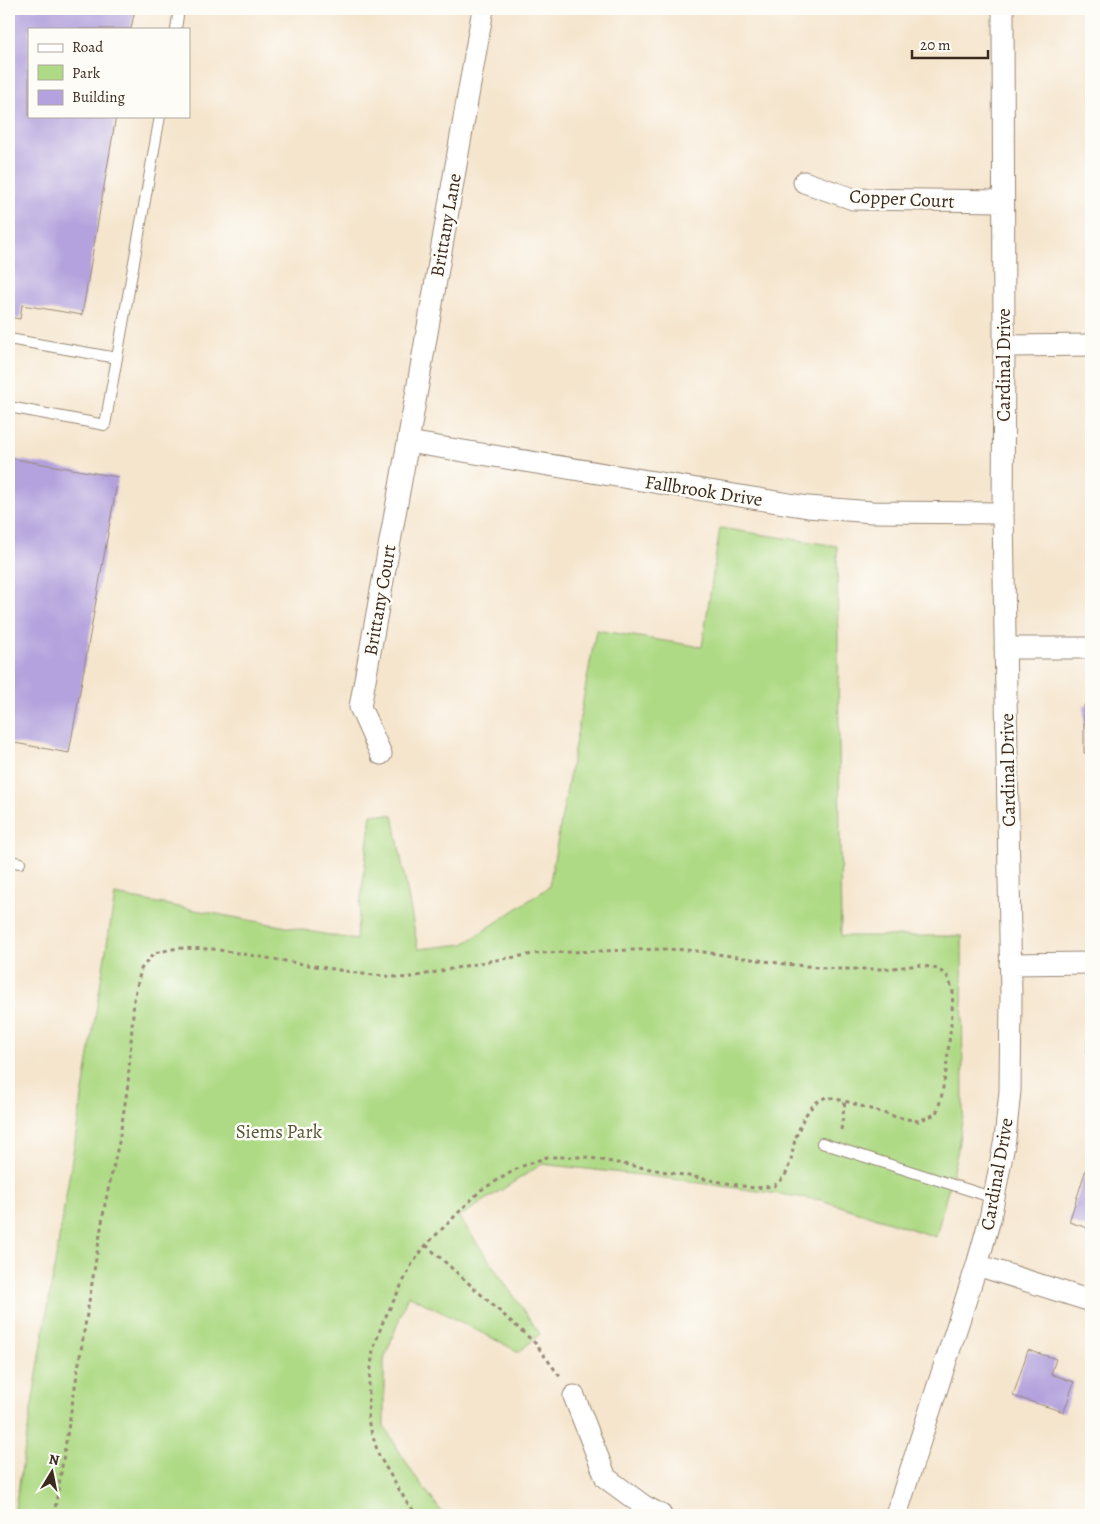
<svg xmlns="http://www.w3.org/2000/svg" width="1100" height="1524" viewBox="0 0 1100 1524" font-family="Alegreya,serif">
  <style>
    .green { fill: #afda85; stroke: #758252 }
    .building { fill: #b3a2dd }
    .lines { fill: none; stroke-linecap: round; stroke-linejoin: round }
    .service-casing { stroke: #988876; stroke-width: 12 }
    .minor-casing { stroke: #988876; stroke-width: 23 }
    .path { stroke: #988876; stroke-width: 3; stroke-dasharray: 4 4; stroke-linecap: butt }
    .service { stroke: #fff; stroke-width: 10 }
    .minor { stroke: #fff; stroke-width: 21 }
    .labels { text-anchor: middle; stroke-width: 5; stroke-linejoin: round; paint-order: stroke }
    .street-label { font-size: 19px; fill: #3b2a1e; stroke: #fdfcf7 }
    .park-label { font-size: 19px; fill: #585638; stroke: #fdfcf7 }
  </style>
  <rect width="100%" height="100%" fill="#fdfcf7"/>
  <filter id="ink" filterUnits="userSpaceOnUse"><feTurbulence type="fractalNoise" baseFrequency=".02" numOctaves="2"/><feDisplacementMap in="SourceGraphic" scale="10" xChannelSelector="R" yChannelSelector="G"/><feConvolveMatrix kernelMatrix="1 2 1 2 8 2 1 2 1" color-interpolation-filters="sRGB"/></filter>
  <filter id="wash" filterUnits="userSpaceOnUse"><feTurbulence type="fractalNoise" baseFrequency=".0096" numOctaves="4" result="noise"/><feDisplacementMap in="SourceGraphic" scale="20" xChannelSelector="R" yChannelSelector="G"/><feGaussianBlur stdDeviation="1.12" result="paint"/><feColorMatrix in="noise" values="0 0 0 0 0 0 0 0 0 0 0 0 0 0 0 0 0 1.4 0 .05"/><feComposite in="paint" operator="in"/></filter>
  <g filter="url(#wash)">
    <rect width="100%" height="100%" fill="#f5e5cd"/>
    <path class="green" d="M720 528 837 546 841 936H962L963 1114 957 1154 936 1237 821 1200 657 1177 542 1164 459 1217 540 1334 519 1352 408 1295 384 1360V1426L412 1472 444 1515H14L115 895 356 940 371 814 393 815 418 949 464 944 549 887 596 630 702 647Z"/>
    <g id="blocks">
      <path class="building" d="M9 9H135L131 29H29V116H116L82 315 22 305 20 319 9 317Z
        M9 458 118 477 69 753 9 742Z
        M1084 705H1091V753H1084Z
        M1088 859H1091V887H1088Z
        M1088 1023H1091V1080H1086Z
        M1086 1169 1091 1171V1229L1069 1222Z
        M1028 1350 1056 1359 1051 1374 1074 1382 1064 1412 1013 1396Z"/>
    </g>
  </g>
  <g filter="url(#ink)">
    <use href="#blocks" fill-opacity="0" stroke="#988876" stroke-width="1"/>
    <g class="lines">
      <defs>
        <path id="service" d="M176 29 179 9
          M9 339 117 358
          M9 407 105 425 160 116
          M9 861 20 863
          M822 1143 994 1198"/>
        <path id="minor" d="M804 182 853 199 1002 201
          M1004 346 1091 345
          M408 442 808 507 872 512 1003 513
          M1005 648H1091
          M381 754 360 707 408 442 483 9
          M1010 964 1091 963
          M977 1265 1091 1301
          M574 1396 606 1478 644 1506 661 1515
          M896 1515 977 1265 990 1219 1005 1139 1010 1091 1011 996 1003 513 1004 346 1003 9"/>
      </defs>
      <use href="#service" class="service-casing"/>
      <use href="#minor" class="minor-casing"/>
      <path class="path" d="M841 1130 845 1101
        M426 1245 535 1343 561 1378
        M54 1515 105 1204 119 1142 128 1084 134 999 141 969 154 953 178 948 213 949 363 974 407 978 490 961 540 953 663 949 690 950 785 964 837 969H885L920 965 938 969 947 976 953 990 952 1014 946 1071 941 1099 936 1114 918 1121 896 1117 845 1101 826 1097 815 1103 804 1117 795 1139 791 1160 785 1176 774 1186 754 1188 585 1157H547L520 1167 481 1190 426 1245 412 1264 382 1324 373 1350 369 1384 368 1421 379 1456 406 1501 417 1515"/>
      <use href="#service" class="service"/>
      <use href="#minor" class="minor"/>
    </g>
  </g>
  <g class="labels">
    <g class="street-label">
      <text transform="translate(902 198) rotate(3)" y="7">Copper Court</text>
      <text transform="translate(445 225) rotate(-80)" y="7">Brittany Lane</text>
      <text transform="translate(1003 365) rotate(-90)" y="7">Cardinal Drive</text>
      <text transform="translate(704 490) rotate(9)" y="7">Fallbrook Drive</text>
      <text transform="translate(379 600) rotate(-80)" y="7">Brittany Court</text>
      <text transform="translate(1007 770) rotate(-91)" y="7">Cardinal Drive</text>
      <text transform="translate(996 1174) rotate(-80)" y="7">Cardinal Drive</text>
    </g>
    <g class="park-label">
      <text x="279" y="1138">Siems Park</text>
    </g>
  </g>
  <rect width="1100" height="1524" fill="none" stroke="#fdfcf7" stroke-width="30"/>
  <rect x="28" y="28" width="162" height="90" fill="#fdfcf7" stroke="#afa8a0"/>
  <rect x="38" y="44" width="25" height="8" fill="#ffffff" stroke="#afa8a0"/>
  <text x="72" y="52" font-size="15" fill="#3b2a1e">Road</text>
  <rect x="38" y="65" width="25" height="15" fill="#afda85" stroke="#afa8a0"/>
  <text x="72" y="78" font-size="15" fill="#3b2a1e">Park</text>
  <rect x="38" y="90" width="25" height="15" fill="#b3a2dd" stroke="#afa8a0"/>
  <text x="72" y="102" font-size="15" fill="#3b2a1e">Building</text>
  <g transform="translate(52 1472) rotate(10)" stroke="#fdfcf7" stroke-width="4" paint-order="stroke">
  <path d="M0-4L9 19L0 12L-9 19Z" fill="#3b2a1e"/>
  <text y="-8" font-size="14" font-weight="bold" text-anchor="middle" fill="#3b2a1e">N</text>
  </g>
  <path d="M912 50v8h76v-8" fill="none" stroke="#3b2a1e" stroke-width="2.5"/>
  <text x="920" y="50" font-size="15" fill="#3b2a1e" stroke="#fdfcf7" stroke-width="4" paint-order="stroke">20 m</text>
</svg>
